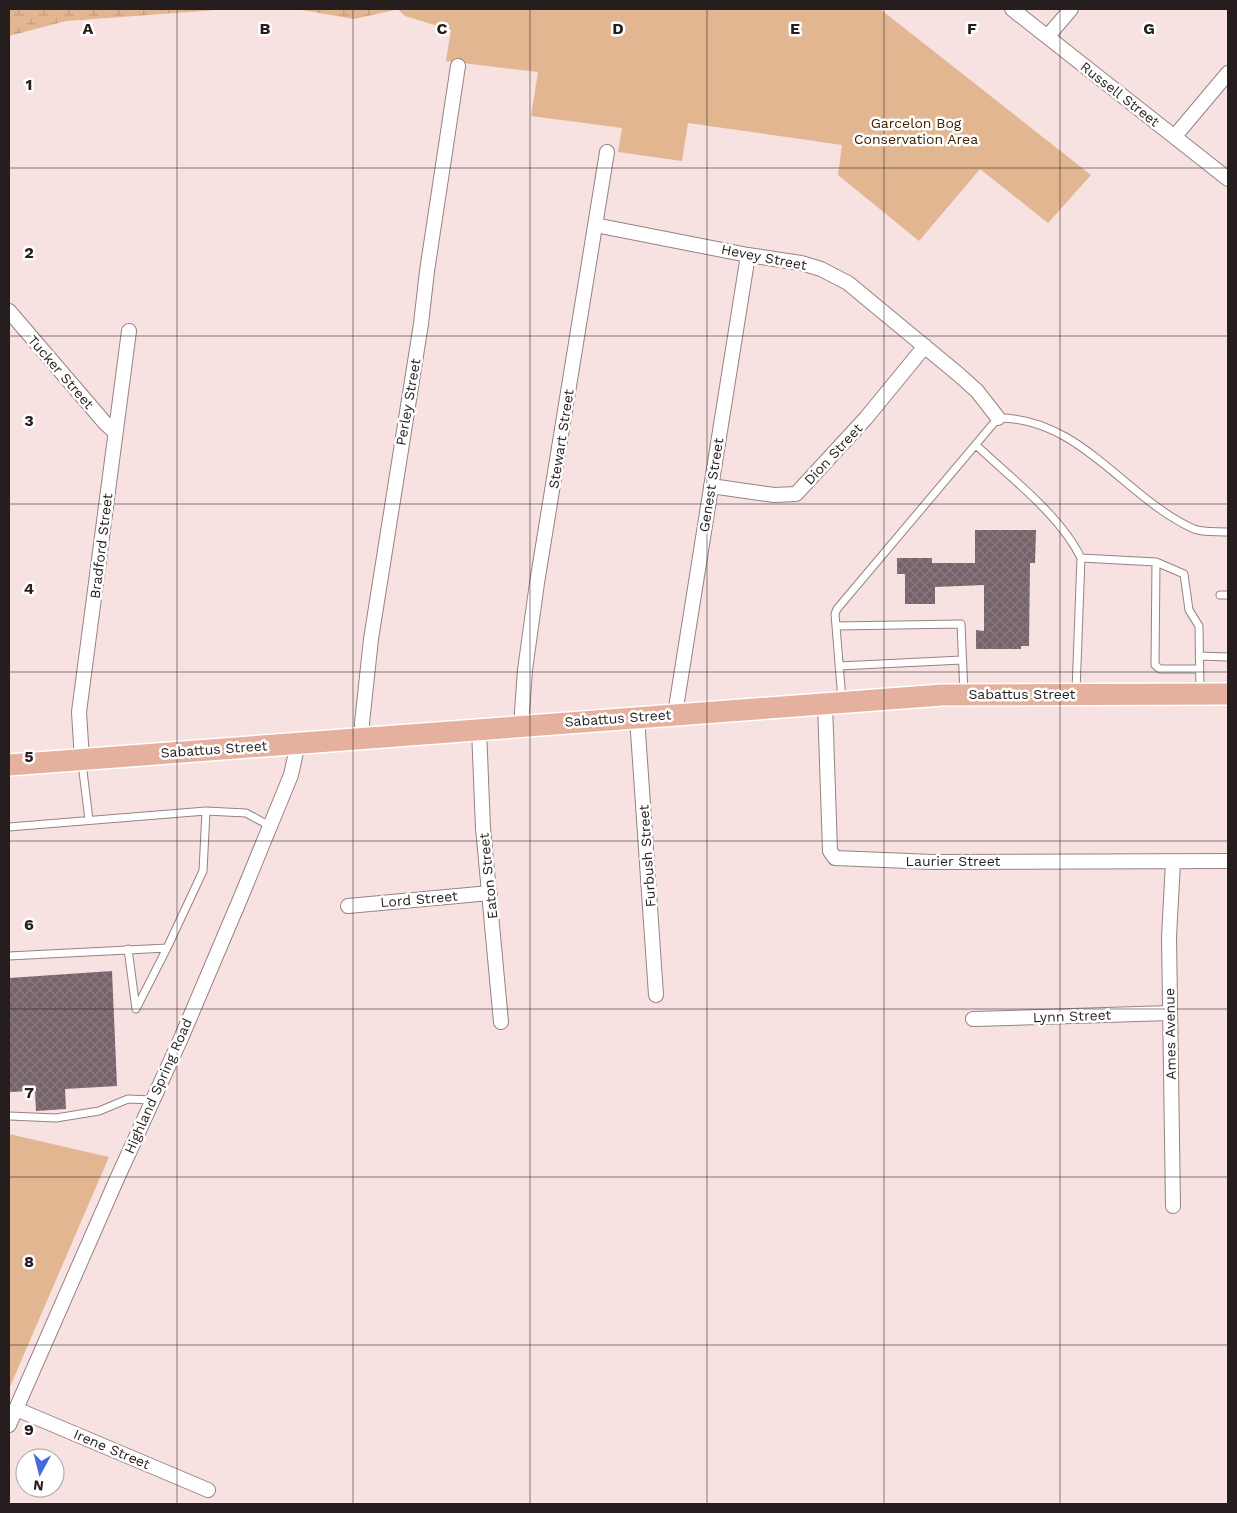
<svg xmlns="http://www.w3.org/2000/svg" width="1237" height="1513" viewBox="0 0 1237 1513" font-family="'Work Sans',sans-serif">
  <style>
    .wetland { fill: url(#wetland-marsh) }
    .green { fill: #e2b691 }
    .building { fill: url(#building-cross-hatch) }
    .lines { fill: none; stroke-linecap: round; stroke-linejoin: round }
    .lane-casing { stroke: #978282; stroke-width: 9 }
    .street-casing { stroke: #978282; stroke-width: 16 }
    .primary-casing { stroke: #fff; stroke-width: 24 }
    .lane { stroke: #fff; stroke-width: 7 }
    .street { stroke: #fff; stroke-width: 14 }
    .primary { stroke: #e6b09e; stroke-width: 21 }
    .grid { fill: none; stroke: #261e1e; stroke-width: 1; stroke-opacity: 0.55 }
    .labels { text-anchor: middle; stroke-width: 5; stroke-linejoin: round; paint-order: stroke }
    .street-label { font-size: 14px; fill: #261e1e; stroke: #fff }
    .park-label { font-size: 14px; fill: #3f2102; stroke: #fff }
    .grid-label { font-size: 16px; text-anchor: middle; font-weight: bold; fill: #261e1e; stroke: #fff; stroke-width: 5; stroke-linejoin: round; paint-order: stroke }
  </style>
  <defs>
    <pattern id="wetland-marsh" width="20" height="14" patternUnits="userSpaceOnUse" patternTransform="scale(1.25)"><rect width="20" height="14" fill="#e2b691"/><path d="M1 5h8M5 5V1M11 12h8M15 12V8" fill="none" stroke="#c29c7d"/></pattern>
    <pattern id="building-cross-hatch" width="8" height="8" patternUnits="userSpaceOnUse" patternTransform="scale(1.25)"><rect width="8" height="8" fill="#76636a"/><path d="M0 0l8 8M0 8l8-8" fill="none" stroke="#88797e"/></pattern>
  </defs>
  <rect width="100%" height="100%" fill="#f8e1e1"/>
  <path class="wetland" d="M9 9H230L66 21 9 36Z
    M296 9H399L354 19Z"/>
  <path class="green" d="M398 9H880L1091 175 1048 223 980 169 919 241 838 175 842 145 688 123 682 161 618 152 622 128 531 116 538 72 446 61 451 30 405 16Z
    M9 1134 109 1157 9 1389Z"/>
  <path class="building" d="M975 530H1036L1035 563H1030L1029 646H1021V649H976V630L984 631V585L935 587V604H905V574H897V558H932V563H975Z
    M112 971 117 1086 65 1089 66 1109 36 1111 35 1091 9 1092V978Z"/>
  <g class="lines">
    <defs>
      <path id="lane" d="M977 446C1011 478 1061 516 1081 558L1076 691
        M1081 558 1156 562 1184 574 1189 610 1199 626 1200 691
        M1156 562 1155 665 1160 669H1199
        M1220 595H1228
        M836 626 961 624 964 694
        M1199 656 1228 657
        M839 666 962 660
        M842 700 835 614 837 609 998 418C1080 417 1126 499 1194 529 1204 533 1218 531 1228 532
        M82 763 89 820
        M206 811 246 813 270 826
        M9 827 206 811 203 871 167 948 9 956
        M128 949 136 1009 167 948
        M9 1116 56 1118 99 1111 128 1099 153 1100"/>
      <path id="street" d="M1012 9 1228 179
        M1048 36 1071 9
        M1175 136 1228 73
        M595 225 748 255 801 263 821 269 848 283 958 374 977 391 998 418
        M9 311 105 423 115 432
        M711 486 774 495 796 494 866 418 925 346
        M825 703 830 851 835 858 933 862 1228 861
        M675 714 748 255
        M637 717 656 995
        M521 726 525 670 537 583 607 152
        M479 729 483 828 501 1022
        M363 738 362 723 371 639 421 324 427 271 458 66
        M82 760 79 712 129 331
        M348 906 490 893
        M973 1019 1170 1013
        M1173 1206 1169 937 1173 862
        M16 1409 208 1490
        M9 1425 116 1181 182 1036 241 897 291 775 298 743"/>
      <path id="primary" d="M9 765 942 695 1228 694"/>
    </defs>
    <use href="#lane" class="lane-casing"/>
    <use href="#street" class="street-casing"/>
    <use href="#primary" class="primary-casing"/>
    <use href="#lane" class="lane"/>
    <use href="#street" class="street"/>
    <use href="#primary" class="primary"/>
  </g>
  <path class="grid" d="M177 9V1504M353 9V1504M530 9V1504M707 9V1504M884 9V1504M1060 9V1504M9 168H1228M9 336H1228M9 504H1228M9 672H1228M9 841H1228M9 1009H1228M9 1177H1228M9 1345H1228"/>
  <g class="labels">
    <g class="street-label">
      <text transform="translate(1120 94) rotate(38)" y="5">Russell Street</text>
      <text transform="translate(764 257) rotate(11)" y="5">Hevey Street</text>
      <text transform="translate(61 372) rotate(49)" y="5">Tucker Street</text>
      <text transform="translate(408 402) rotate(-80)" y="5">Perley Street</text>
      <text transform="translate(561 439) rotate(-81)" y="5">Stewart Street</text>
      <text transform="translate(833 454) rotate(-47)" y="5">Dion Street</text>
      <text transform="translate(711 485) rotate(-81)" y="5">Genest Street</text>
      <text transform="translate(101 546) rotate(-83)" y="5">Bradford Street</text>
      <text x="1022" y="699">Sabattus Street</text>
      <text transform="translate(618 718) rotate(-4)" y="5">Sabattus Street</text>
      <text transform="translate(214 749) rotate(-4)" y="5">Sabattus Street</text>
      <text transform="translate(647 856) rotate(-94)" y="5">Furbush Street</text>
      <text x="953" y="866">Laurier Street</text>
      <text transform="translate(488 876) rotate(-96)" y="5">Eaton Street</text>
      <text transform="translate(419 899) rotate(-5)" y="5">Lord Street</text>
      <text transform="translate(1072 1016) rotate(-2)" y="5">Lynn Street</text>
      <text transform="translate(1170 1034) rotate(-91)" y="5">Ames Avenue</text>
      <text transform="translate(158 1086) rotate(-66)" y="5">Highland Spring Road</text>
      <text transform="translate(112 1449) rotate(23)" y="5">Irene Street</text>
    </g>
    <g class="park-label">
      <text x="916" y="128">Garcelon Bog<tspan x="916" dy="16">Conservation Area</tspan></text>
    </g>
  </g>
  <g class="grid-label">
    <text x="88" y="34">A</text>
    <text x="265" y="34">B</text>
    <text x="442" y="34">C</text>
    <text x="618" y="34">D</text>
    <text x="795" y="34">E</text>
    <text x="972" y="34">F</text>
    <text x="1149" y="34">G</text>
    <text x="29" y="90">1</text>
    <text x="29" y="258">2</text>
    <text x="29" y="426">3</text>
    <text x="29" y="594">4</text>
    <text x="29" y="762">5</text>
    <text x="29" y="930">6</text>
    <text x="29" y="1098">7</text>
    <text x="29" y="1267">8</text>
    <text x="29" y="1435">9</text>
  </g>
  <rect width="1237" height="1513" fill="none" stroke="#261e1e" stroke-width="20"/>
  <g transform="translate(40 1473) rotate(187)"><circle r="24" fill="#ffffff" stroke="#a8a5a5"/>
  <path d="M0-4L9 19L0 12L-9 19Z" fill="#476add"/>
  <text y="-8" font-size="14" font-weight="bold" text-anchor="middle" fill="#261e1e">N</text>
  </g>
</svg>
